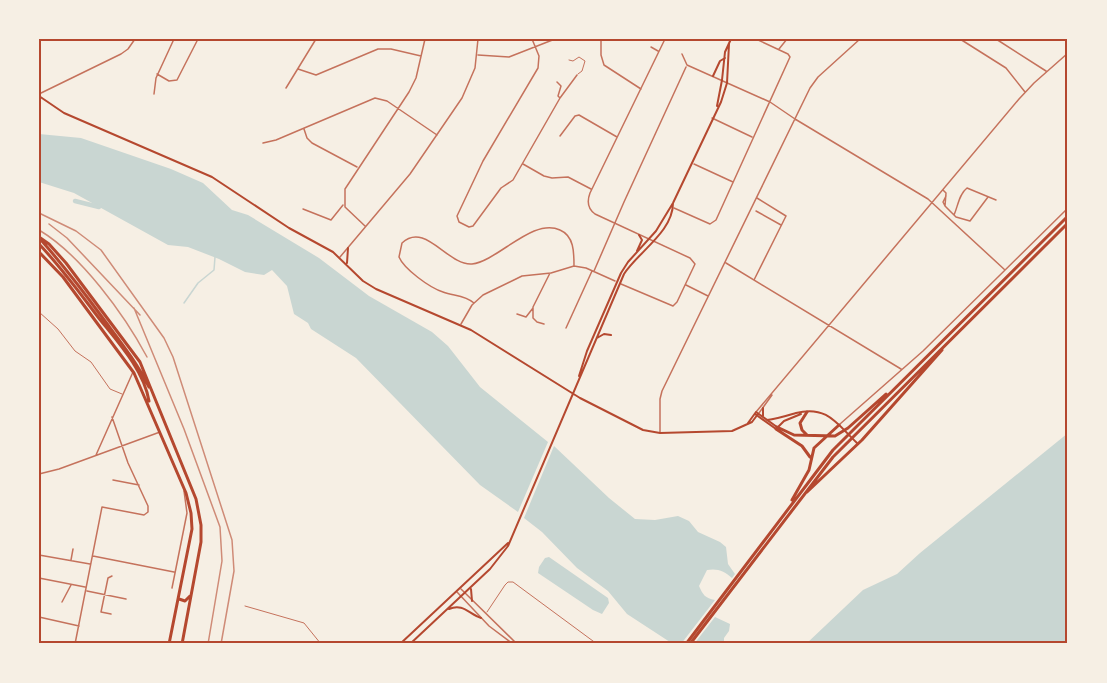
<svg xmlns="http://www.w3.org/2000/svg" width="1107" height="683" viewBox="0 0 1107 683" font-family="'Source Sans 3',sans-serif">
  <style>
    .water { fill: #c9d6d2 }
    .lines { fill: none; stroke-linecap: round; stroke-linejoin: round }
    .stream { stroke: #c9d6d2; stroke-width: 1.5 }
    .river { stroke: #c9d6d2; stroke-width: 4.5 }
    .service { stroke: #c5725c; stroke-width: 1 }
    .minor { stroke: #c5725c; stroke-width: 1.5 }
    .secondary { stroke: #b5482f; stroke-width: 2 }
    .primary { stroke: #b5482f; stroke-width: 3 }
    .motorway { stroke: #b5482f; stroke-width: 3 }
    .rail { stroke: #cf8b77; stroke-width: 1.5 }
    .neatline { fill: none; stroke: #b5482f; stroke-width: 2 }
  </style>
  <rect width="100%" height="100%" fill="#f6efe4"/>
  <path class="water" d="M39 134 81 138 171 169 203 183 232 210 248 215 319 258 369 296 432 332 448 346 480 387 548 442 518 512 480 485 356 358 311 329 308 323 294 314 287 286 272 270 264 275 245 272 219 259 188 247 168 245 74 193 39 182Z
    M1068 433V644H806L863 590 897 574 920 553Z
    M554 446 609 498 635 519 655 520 678 516 689 521 698 532 720 542 726 547 728 564 735 574 732 578C725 571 717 568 707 570L699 586C703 595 705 598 715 600L681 644H673L627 614 608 591 577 568 542 532 524 518Z
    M549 557 608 598 609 603 602 614 593 610 538 573 539 567 545 558Z
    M715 617 730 624 729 631 724 638V644H694Z"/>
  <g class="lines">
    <path class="stream" d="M184 303 198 283 214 270 215 257"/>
    <path class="river" d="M75 201 99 207"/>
    <path class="service" d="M521 39V40
      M569 60 573 61 579 57 585 61 582 71 578 74
      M39 312 58 329 75 351 91 362 110 389 122 394
      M245 606 304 623 321 644
      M487 612 505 585 508 582H513L597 644"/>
    <path class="minor" d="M532 39 539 56 538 68 483 161 457 216 459 222 469 227 473 226 501 188 513 180 560 98 577 75
      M601 39V55L604 65 641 89
      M960 39 1006 68 1025 92
      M996 39 1046 71
      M1065 39 1068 42
      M651 47 658 51
      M779 49 787 39
      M682 54 687 65 770 102 795 119 928 199 1005 270
      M478 55 509 57 555 39
      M298 69 316 75 378 49H391L421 56
      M157 74 169 81 177 80 198 39
      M557 82 561 86 558 96 560 98
      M286 88 316 39
      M39 94 121 54 128 49 135 39
      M154 94 156 78 174 39
      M712 118 752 137
      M304 129 307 138 312 143 357 167
      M560 136 575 116 579 115 617 137
      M263 143 276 140 375 98 387 101 437 135
      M523 164 544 176 552 178 568 177 591 189
      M694 164 733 182
      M943 190 946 193 945 206 943 202 946 196
      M945 206 956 217 970 221 988 197
      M674 208 710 224 716 220 790 57 788 54 756 39
      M303 209 331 220 343 205
      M756 211 781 225
      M954 215C958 206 959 194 967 188L996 200
      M365 226 345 207V189L409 92 416 78 425 39
      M340 257 410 174 462 98 475 68 478 39
      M726 263 901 369
      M594 271 624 202 686 67
      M754 280 786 216 757 198
      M621 284 673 306 677 302 695 264 690 258 595 214C588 209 587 201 590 193L665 39
      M686 285 708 296
      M474 303C465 295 454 296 443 292 430 288 404 269 399 257L402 243C425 221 448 266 472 264 498 261 533 217 560 230 574 236 574 252 574 266
      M517 314 526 317 533 308
      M461 324 472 305 483 295 522 276 551 273 574 266 586 268 615 281
      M544 324 537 322 533 318V307L550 273
      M566 328 592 271
      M756 412 1019 99 1034 83 1068 53
      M759 413 772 395
      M840 424 923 351 1068 208
      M660 432V399L662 391 810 88 818 77 860 39
      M96 455 133 372
      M39 474 59 469 160 432
      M113 480 139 485
      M39 555 90 564
      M93 556 174 572
      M71 560 73 549
      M39 578 85 587
      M172 588 187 513 184 491
      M461 589 517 644
      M87 591 126 599
      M457 592 489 626 513 644
      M62 602 71 585
      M111 614 101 612 108 578 112 576
      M39 617 79 626
      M75 644 102 507 144 515 148 512V506L128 463 112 417"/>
    <path class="secondary" d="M713 76 720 61 725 58
      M39 96 64 113 212 177 289 228 333 252 363 281 376 289 471 330 580 398 643 430 660 433 732 431 752 422 758 414
      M717 106 722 80 725 52 731 39
      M637 251 642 240 639 235
      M347 263 348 248
      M597 338 604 334 611 335
      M579 376 587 351 621 273 628 262 656 231 673 203 721 102 727 83 729 44
      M755 414 776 429 784 421 801 414
      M763 416V408
      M767 420C777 419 786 416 796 413 827 405 837 424 857 443
      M748 423 756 412 777 427
      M471 589 472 601
      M449 609C463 603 469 614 481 618
      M400 644 508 543
      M410 644 490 569 508 546 624 274C638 252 673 232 673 203"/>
    <path class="primary" d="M39 237 49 244 66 263 140 362 196 499 201 525V542L182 644
      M41 240C63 265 83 291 102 317 119 340 136 361 149 387
      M39 244C61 267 79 292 98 317 117 341 144 370 149 401
      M39 252 63 277 134 373 186 493 191 513 192 529 169 644
      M179 599 185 601 190 596"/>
    <path class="motorway" d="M777 427 794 435 835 436 848 428 886 394
      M776 429 802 446 810 457
      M807 435 802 430 800 423 807 412
      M807 492 862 440 942 350
      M792 500 809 470 814 448 839 425
      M686 644 833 450 1068 216
      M690 644 833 457 1068 223"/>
    <path class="rail" d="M39 213 76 231 101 250 164 338 173 357 232 540 234 571 221 644
      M49 224 67 238 140 315
      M39 230C81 255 124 314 147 357
      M134 308 184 429 220 527 222 561 208 644"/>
  </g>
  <rect width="1107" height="683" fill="none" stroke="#f6efe4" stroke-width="81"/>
  <rect x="40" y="40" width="1026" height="602" class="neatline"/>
</svg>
